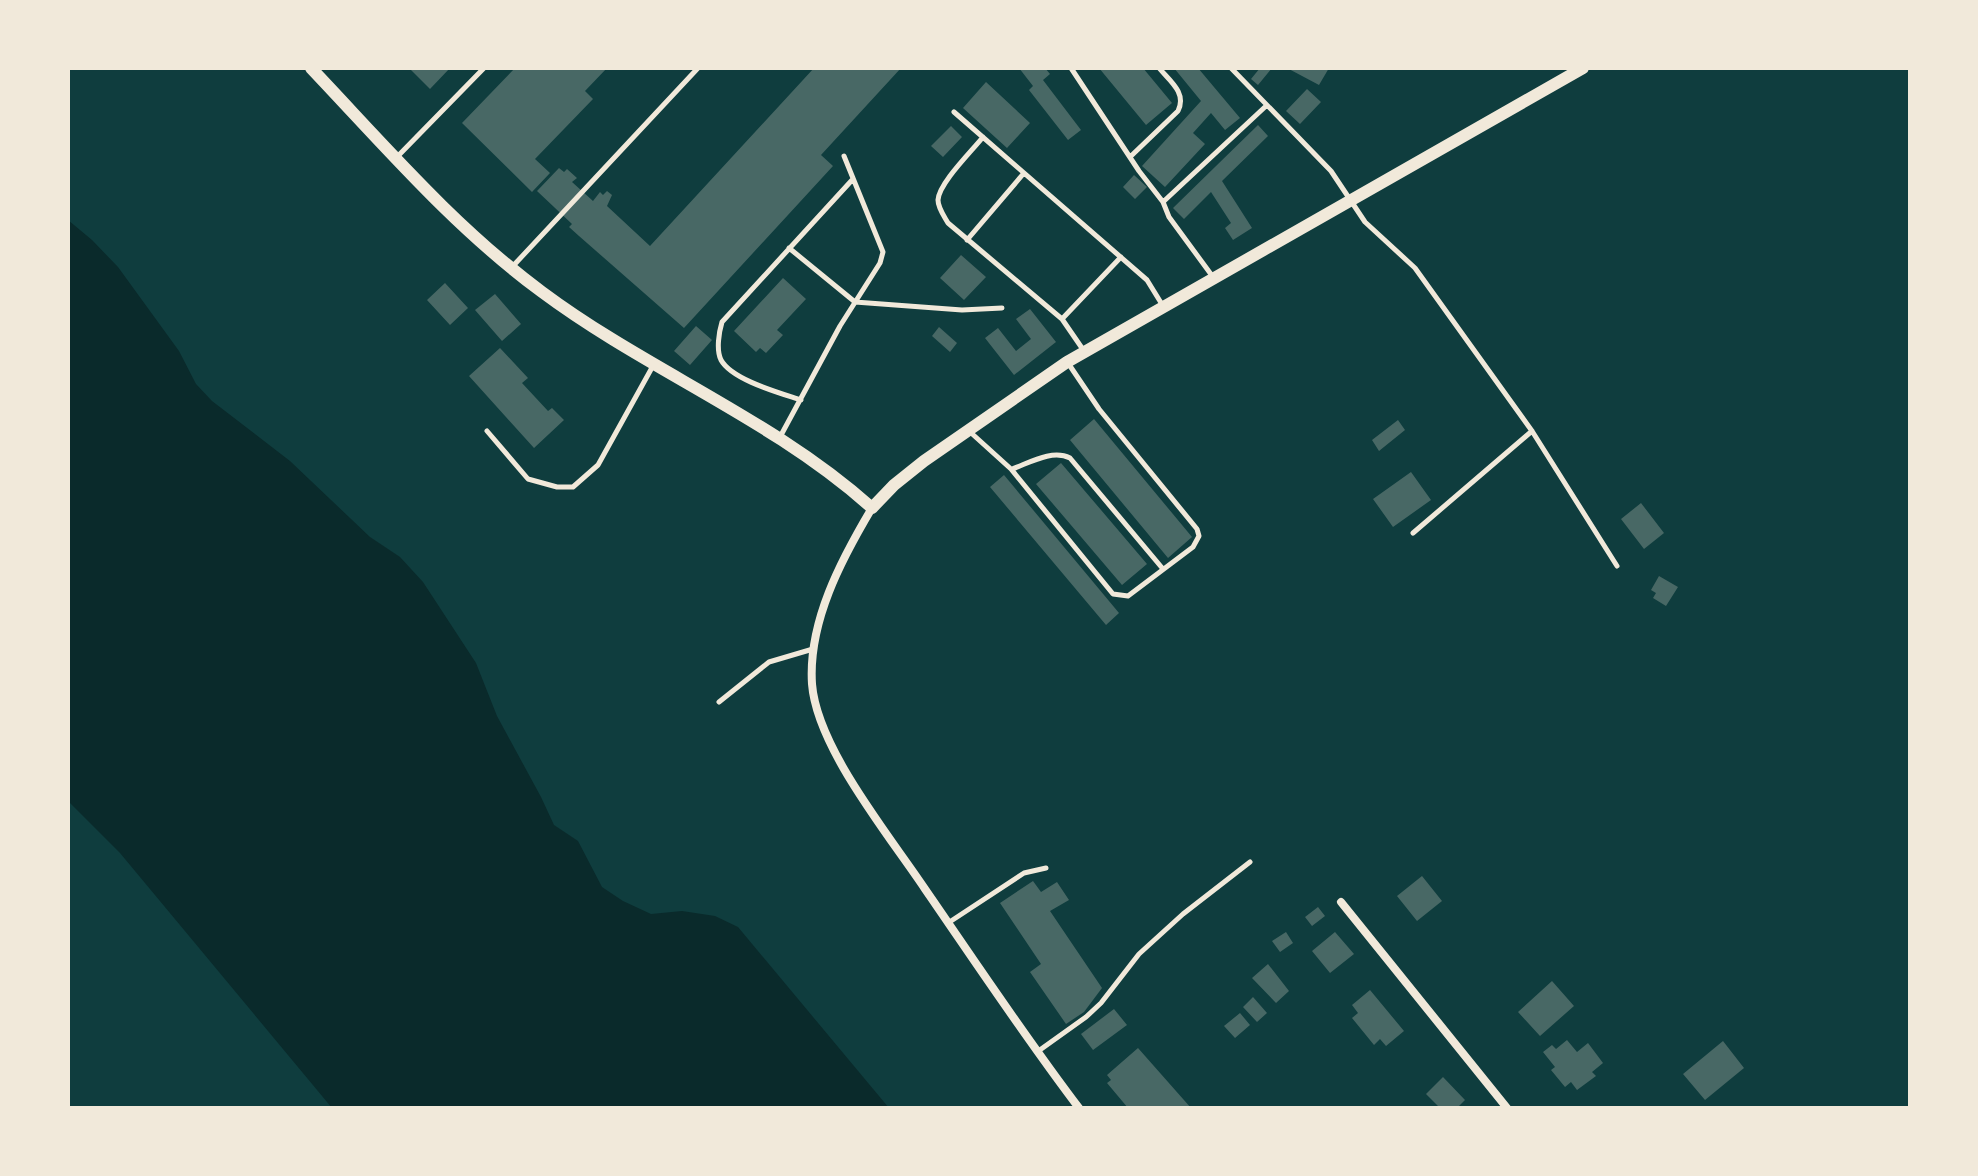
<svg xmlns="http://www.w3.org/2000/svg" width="1978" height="1176" viewBox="0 0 1978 1176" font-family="'Alegreya Sans',sans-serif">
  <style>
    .water { fill: #0a2a2b }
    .building { fill: #486865 }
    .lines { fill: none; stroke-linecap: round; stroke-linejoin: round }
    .service { stroke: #f1e9da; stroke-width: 5 }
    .minor { stroke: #f1e9da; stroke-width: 8 }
    .tertiary { stroke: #f1e9da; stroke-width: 12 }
  </style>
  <rect width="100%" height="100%" fill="#0f3d3e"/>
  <path class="water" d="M68 220 92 240 118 267 179 351 196 384 212 401 290 461 370 537 400 557 423 582 476 663 497 716 541 797 554 825 578 841 602 887 623 901 651 914 682 911 715 916 738 927 889 1108H332L120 853 68 801Z"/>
  <path class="building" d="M409 68H450L430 89Z
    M515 68H607L585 91 593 99 535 159 550 173 532 192 462 123Z
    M814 68H901L821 155 833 166 684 328 579 236 569 227 572 224 537 191 559 168 564 172 567 169 577 178 572 182 593 201 600 192 603 195 607 191 612 195 607 206 650 246Z
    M1019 68H1045L1050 74 1043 80 1081 130 1068 140 1029 90 1033 86Z
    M1099 68H1143L1172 103 1146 125Z
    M1174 68H1198L1240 118 1225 130 1211 113 1193 133 1205 144 1165 187 1142 166 1201 101Z
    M1260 68H1272L1258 85 1251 79Z
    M1287 68H1329L1319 85Z
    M986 82 1030 123 1007 148 963 108Z
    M1307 89 1321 102 1300 124 1286 111Z
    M1258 125 1268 136 1222 181 1252 228 1233 240 1225 228 1231 223 1211 192 1184 219 1173 208Z
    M951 126 962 137 943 157 931 146Z
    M1134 175 1147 187 1135 199 1123 187Z
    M961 255 986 277 964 300 940 278Z
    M783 278 806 299 777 330 783 335 766 353 760 348 756 352 734 331Z
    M445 283 468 308 450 325 427 300Z
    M495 294 521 324 502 341 475 310Z
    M1030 309 1056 342 1014 375 985 338 998 328 1016 351 1031 339 1016 319Z
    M696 326 712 340 690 365 674 351Z
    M939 327 957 343 950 352 932 336Z
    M500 348 528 378 522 383 548 411 552 408 564 420 534 448 469 376Z
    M1094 419 1192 537 1168 558 1070 440Z
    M1398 420 1405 430 1379 451 1372 440Z
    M1061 463 1147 564 1122 585 1036 484Z
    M1411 472 1431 500 1393 527 1373 499Z
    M1004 475 1119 613 1106 625 990 487Z
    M1641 503 1664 533 1644 549 1621 519Z
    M1659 576 1678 587 1666 606 1653 598 1656 593 1651 590Z
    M1422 876 1442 901 1417 921 1397 896Z
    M1033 881 1041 892 1057 882 1069 900 1050 911 1102 988 1084 1012 1066 1024 1030 972 1041 964 1000 903Z
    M1318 907 1325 916 1312 926 1305 917Z
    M1286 932 1293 943 1280 952 1272 941Z
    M1335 932 1354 954 1330 973 1312 951Z
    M1268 964 1289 991 1276 1003 1252 978Z
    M1552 981 1574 1006 1540 1036 1518 1012Z
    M1370 990 1404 1031 1386 1046 1380 1039 1374 1045 1352 1018 1358 1013 1352 1005Z
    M1253 997 1267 1013 1257 1022 1243 1007Z
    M1114 1009 1127 1025 1093 1050 1081 1034Z
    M1240 1013 1250 1025 1235 1038 1224 1026Z
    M1567 1040 1577 1052 1588 1043 1603 1063 1592 1072 1596 1076 1577 1090 1571 1082 1565 1087 1551 1070 1555 1067 1543 1052 1552 1045 1556 1049Z
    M1723 1041 1744 1068 1705 1100 1683 1074Z
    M1138 1048 1191 1108H1128L1107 1083 1111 1080 1107 1075Z
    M1443 1077 1465 1100 1457 1108H1440L1426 1094Z"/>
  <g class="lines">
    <path class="service" d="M1071 68 1139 171 1163 202 1169 217 1213 277
      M1231 68 1331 171 1365 222 1415 268 1532 431 1617 566
      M954 112 1147 280 1163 306
      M983 137C972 151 939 183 938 200 938 208 944 216 948 223L1062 319 1084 351
      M1130 157 1178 111C1187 93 1170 81 1159 68
      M396 158 484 68
      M1163 202 1266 106
      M967 240 1024 173
      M789 248 855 302 962 310 1002 308
      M513 266 698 68
      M1062 319 1121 257
      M801 400C780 393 732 380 721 360 716 350 719 332 722 322L853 179
      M487 431 528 479 557 487H573L598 465 654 364
      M969 431 1011 469 1113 594 1128 596 1193 547 1199 536 1197 529 1099 409 1068 363
      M780 437 840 326 880 263 883 252 844 156
      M1012 469C1029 463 1052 449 1070 458L1163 569
      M1413 533 1532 431
      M719 702 769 662 813 649
      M948 923 1024 873 1046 868
      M1037 1052 1086 1017 1101 1003 1139 954 1183 914 1250 862"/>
    <path class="minor" d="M872 508C841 560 808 622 812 684 817 748 889 835 925 889 976 963 1025 1037 1079 1108
      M1341 902 1507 1108"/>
    <path class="tertiary" d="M311 68C385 146 455 228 542 292 648 371 773 419 872 508L894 485 924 461 1067 362 1583 68"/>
  </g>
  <rect width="1978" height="1176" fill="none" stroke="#f1e9da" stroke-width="140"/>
</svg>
